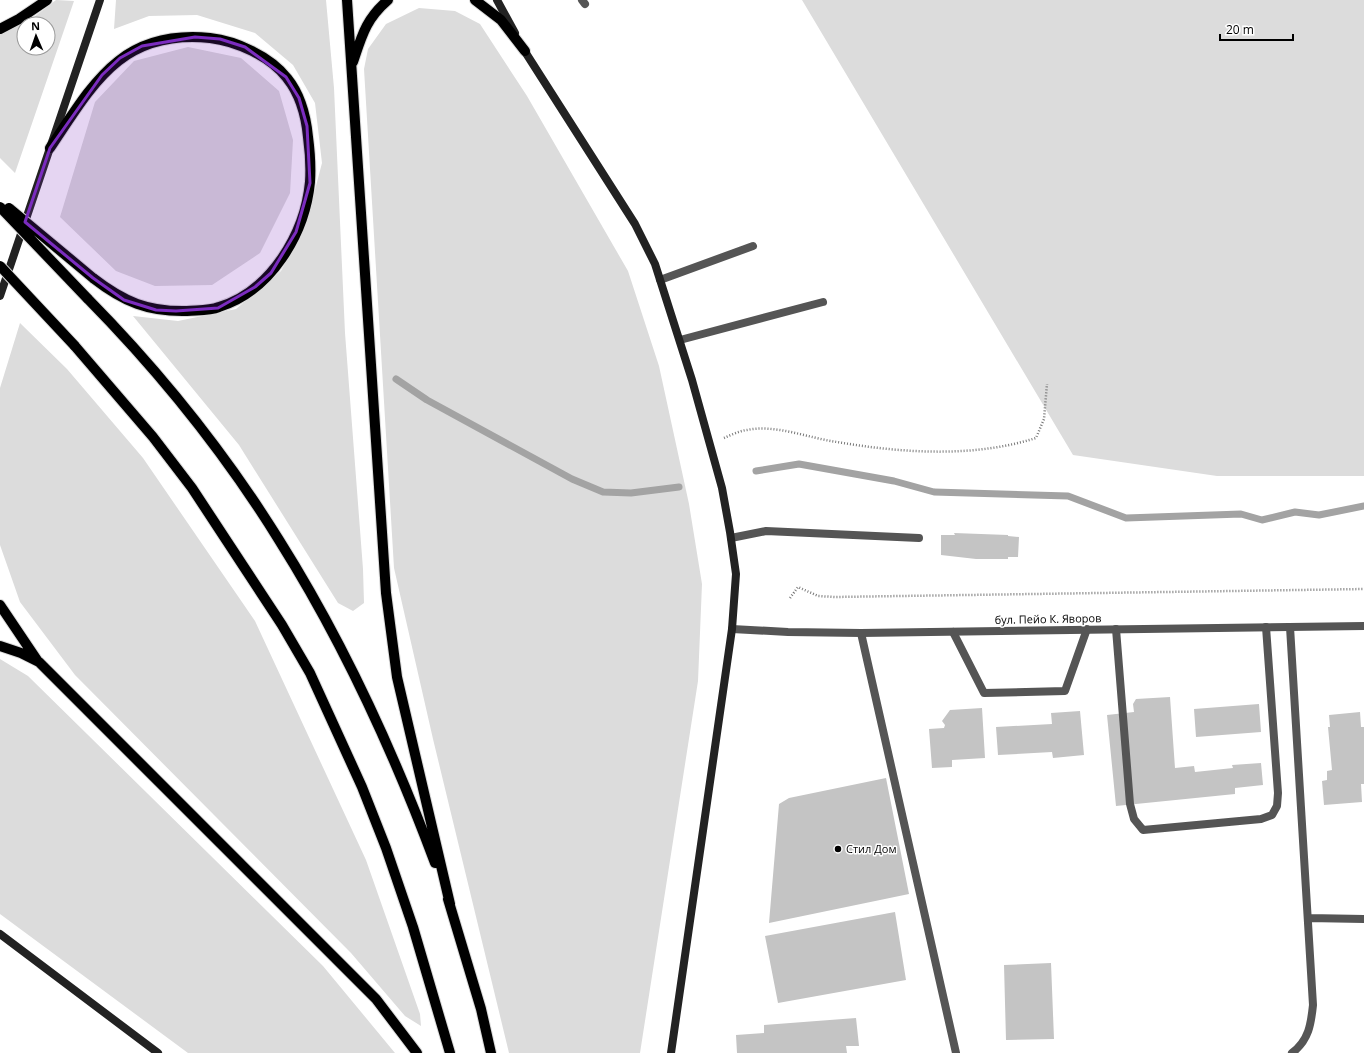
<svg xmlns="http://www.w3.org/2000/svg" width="1364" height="1053" viewBox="0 0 1364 1053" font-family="'Open Sans',sans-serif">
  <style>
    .green { fill: #dcdcdc; fill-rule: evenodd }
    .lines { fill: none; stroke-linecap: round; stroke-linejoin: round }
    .stream { stroke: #a3a3a3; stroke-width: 7 }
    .building { fill: #c4c4c4 }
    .primary-casing { stroke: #dbdbdb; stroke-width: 12 }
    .path { stroke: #777; stroke-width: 2.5; stroke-dasharray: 1 2; stroke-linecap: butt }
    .service { stroke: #555; stroke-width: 8 }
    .tertiary { stroke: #555; stroke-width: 8 }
    .secondary { stroke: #222; stroke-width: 8 }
    .primary { stroke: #000; stroke-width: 10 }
    .primary-bridge-casing { stroke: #dbdbdb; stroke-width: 12; stroke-linecap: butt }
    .primary-bridge { stroke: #000; stroke-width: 10 }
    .marked { fill: #7b2cbf; fill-opacity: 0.2; stroke: #7b2cbf; stroke-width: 3; stroke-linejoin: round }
    .poi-dot { fill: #000; stroke: #fff; stroke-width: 1.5 }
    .labels { text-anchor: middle; stroke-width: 3; stroke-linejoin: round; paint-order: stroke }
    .street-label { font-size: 11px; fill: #000; stroke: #fff }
    .poi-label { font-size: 11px; fill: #000; stroke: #fff; text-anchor: start }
  </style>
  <rect width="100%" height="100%" fill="#fff"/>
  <path class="green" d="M56 0 74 1 15 173 0 158V34L34 17ZM24 24H48V48H24Z
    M116 0H326L334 88 345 333 363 569 364 603 353 611 338 603 239 445 133 316 178 321 236 309 281 271 306 224 322 163 315 103 293 65 255 33 197 15 149 16 114 29Z
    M802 0H1364V476H1217L1073 455Z
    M419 8 455 11 480 24 527 96 628 271 659 366 689 504 702 584 698 681 640 1053H509L433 739 394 568 364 69 368 49 386 24Z
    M188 47 241 58 279 91 293 140 290 193 260 253 212 285 155 286 116 271 60 217 95 102 134 61Z
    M20 323 67 369 143 458 255 621 366 860 420 1014 421 1026 405 1016 351 953 75 675 20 602 0 545V388Z
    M0 659 28 676 323 966 395 1053H188L0 914Z"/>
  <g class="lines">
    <path class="stream" d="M396 379 427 400 572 479 603 492 631 493 679 487
      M756 471 799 464 894 481 934 492 1068 496 1126 518 1241 514 1262 520 1295 512 1319 515 1364 506"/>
  </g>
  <path class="building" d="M954 533 1008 535V536L1019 537 1018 557H1008V559H976L941 555V535H955Z
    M1170 697 1175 768 1194 766 1195 772 1233 768 1232 765 1261 763 1263 785 1235 788V794L1116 806 1107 715 1134 712 1133 704 1136 699Z
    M1259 704 1261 732 1196 737 1194 709Z
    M982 708 985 758 952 760V767L932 768 929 729 944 728 945 725 942 721 950 710Z
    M1080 711 1084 755 1053 758 1052 752 998 755 996 727 1052 724 1051 713Z
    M1360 712 1361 727H1364V784H1361L1362 802 1324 805 1322 781 1327 780V771L1332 770 1328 727H1330L1329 715Z
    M886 778 909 894 769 923 779 804 789 798Z
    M895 912 906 980 778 1003 765 936Z
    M1051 963 1054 1039 1006 1040 1004 965Z
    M856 1018 859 1046H846L847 1053H737L736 1035 764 1033V1025Z"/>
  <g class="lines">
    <defs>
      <path id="primary" d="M347 0 386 593 397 677 450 904
        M475 0 501 20 525 51
        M0 29 19 19 47 0
        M353 62C362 35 366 19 388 0
        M50 148C93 84 121 29 210 38 236 41 270 56 287 78 300 94 306 116 308 137 310 152 311 167 310 182 305 234 271 291 219 307 209 311 197 310 187 311 148 312 124 302 93 278
        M87 298C159 371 225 453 279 540 342 640 394 753 435 863
        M74 345 153 437 192 488 282 625 310 673 362 787 386 848 413 927 450 1053
        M0 605 37 660
        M0 646 21 653 39 662 376 999 417 1053
        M448 899 481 1009 491 1053"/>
    </defs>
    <use href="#primary" class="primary-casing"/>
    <path class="path" d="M724 438C731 435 739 431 747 430 776 424 808 438 837 442 902 453 973 458 1036 438L1044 419 1047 384
      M790 598 798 587 818 596 835 597 1364 589"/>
    <path class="service" d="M582 0 585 4
      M660 280 753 246
      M680 340 823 302
      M731 538 766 531 919 538
      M1290 627 1313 1005C1311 1024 1309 1040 1292 1053
      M1116 629 1130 804 1134 819 1143 830 1261 819 1272 815 1277 806 1278 793 1266 627
      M953 632 984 693 1065 691 1087 629
      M861 633 956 1053
      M1308 918 1364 919"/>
    <path class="tertiary" d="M732 629 788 632 861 633 1364 626"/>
    <path class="secondary" d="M497 0 515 33
      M522 47 635 224 655 264 692 380 722 488 730 532 736 574 732 629 671 1053
      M0 296 100 0
      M0 934 158 1053"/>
    <use href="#primary" class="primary"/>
    <defs>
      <path id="primary-bridge" d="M0 207 87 298
        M9 208 93 278
        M0 266 74 345"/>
    </defs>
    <use href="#primary-bridge" class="primary-bridge-casing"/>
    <use href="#primary-bridge" class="primary-bridge"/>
  </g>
  <path class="marked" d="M195 37 220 39 245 47 286 77 299 98 307 126 310 183 296 232 271 273 255 287 218 308 176 311 156 310 124 300 93 278 25 222 50 148 102 75 120 58 142 46Z"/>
  <circle class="poi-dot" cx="838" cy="849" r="4"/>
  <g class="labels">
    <g class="street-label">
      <text transform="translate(1048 619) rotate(-1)" y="4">бул. Пейо К. Яворов</text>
    </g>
    <g class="poi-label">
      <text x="846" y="853">Стил Дом</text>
    </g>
  </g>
  <g transform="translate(36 36) rotate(358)"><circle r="19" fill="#ffffff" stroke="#999999"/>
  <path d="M0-3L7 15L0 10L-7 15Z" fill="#000000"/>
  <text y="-6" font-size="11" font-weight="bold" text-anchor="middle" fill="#000000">N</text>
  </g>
  <path d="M1220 34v6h73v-6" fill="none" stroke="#000000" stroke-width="2"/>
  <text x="1226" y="34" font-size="12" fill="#000000" stroke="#ffffff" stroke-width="3" paint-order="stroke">20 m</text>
</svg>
